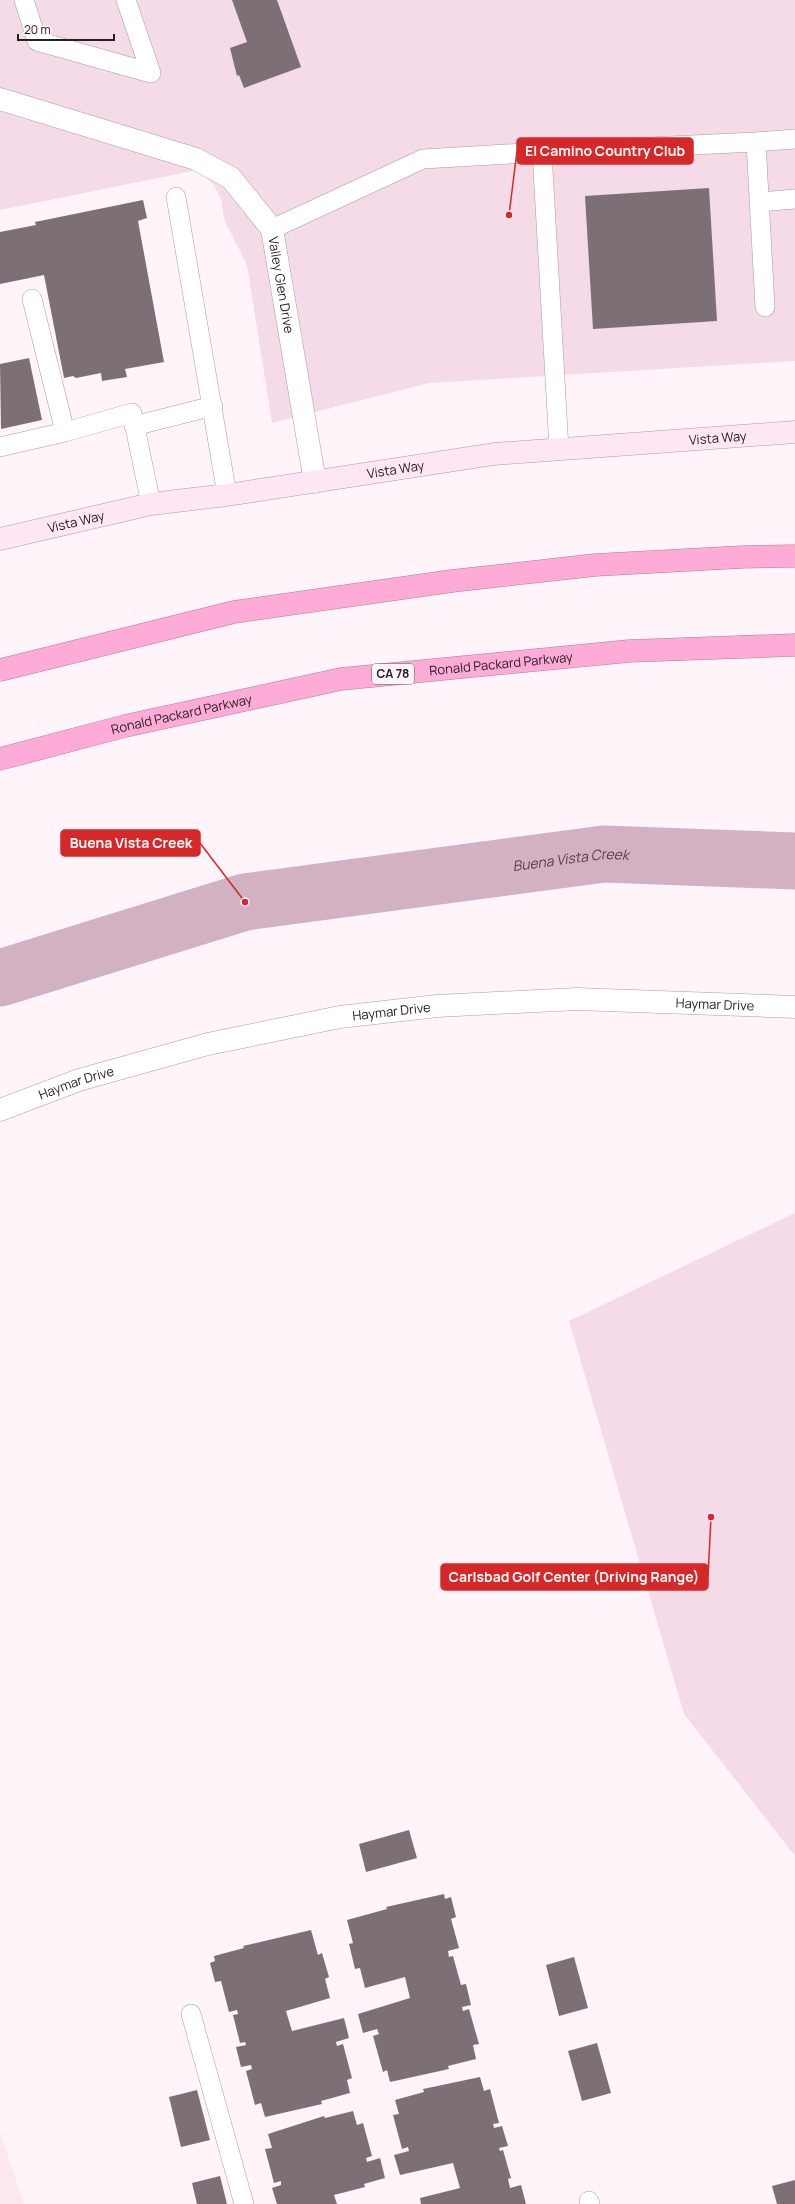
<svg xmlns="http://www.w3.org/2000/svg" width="795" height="2204" viewBox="0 0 795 2204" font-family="Manrope,sans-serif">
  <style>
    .built { fill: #fce7f1 }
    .green { fill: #f5dae7 }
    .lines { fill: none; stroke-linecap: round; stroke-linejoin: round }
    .river { stroke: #d2b2c2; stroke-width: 57 }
    .building { fill: #7c7076 }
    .lane-casing { stroke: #a99ca2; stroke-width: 20 }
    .street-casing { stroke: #a99ca2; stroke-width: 23 }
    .secondary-casing { stroke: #a99ca2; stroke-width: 23 }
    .highway-casing { stroke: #b27a98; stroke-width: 23 }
    .lane { stroke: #fff; stroke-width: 19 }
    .street { stroke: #fff; stroke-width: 22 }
    .secondary { stroke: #ffe6f3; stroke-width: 22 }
    .highway { stroke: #feabd7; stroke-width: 22 }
    .labels { text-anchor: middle; stroke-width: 4; stroke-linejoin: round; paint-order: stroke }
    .shield { fill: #fff4f9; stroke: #666062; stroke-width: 1 }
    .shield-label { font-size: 12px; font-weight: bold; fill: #252022 }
    .street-label { font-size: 13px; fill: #252022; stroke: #fff4f9 }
    .water-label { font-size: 14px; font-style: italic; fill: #63374f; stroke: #fff4f9 }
    .leader { fill: none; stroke: #d62828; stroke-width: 1.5 }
    .callout-dot { fill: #d62828; stroke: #fff4f9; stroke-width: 1.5 }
    .callout { fill: #d62828; stroke: #d62828; stroke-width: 1.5 }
    .callout-label { font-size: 14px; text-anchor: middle; font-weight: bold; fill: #fff }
  </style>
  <rect width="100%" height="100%" fill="#fff4f9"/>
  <path class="built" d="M0 2132 24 2204H0Z"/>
  <path class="green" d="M0 0H795V361L429 383 272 423 247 265 224 219 221 199 214 185 198 170 0 210Z
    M795 1213V1856L684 1714 569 1321Z"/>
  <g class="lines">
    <path class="river" id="s1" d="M0 978 245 902 604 854 795 861"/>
  </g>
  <path class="building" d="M232 0H277L301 67 244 88 239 75 237 76 230 48 247 42Z
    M709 188 717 321 593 329 585 196Z
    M143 200 147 218 138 221 164 362 125 369 127 377 102 381 101 373 76 378 73 376 64 378 44 275 0 284V232L36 225 35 222Z
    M29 358 42 420 1 429 0 364Z
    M409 1830 417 1858 366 1872 359 1844Z
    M444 1894 445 1899 451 1897 456 1917 451 1919 459 1948 448 1951 449 1957 453 1956 461 1985 466 1984 471 2005 462 2007 463 2011 469 2009 479 2044 473 2045 476 2059 448 2066 449 2069 390 2082 387 2070 383 2072 373 2036 379 2034 377 2029 363 2033 358 2014 410 1998 405 1977 365 1988 360 1968 355 1969 349 1944 353 1943 347 1920 387 1909 386 1907Z
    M311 1930 318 1955 322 1953 329 1977 325 1979 330 1998 286 2011 292 2031 344 2018 349 2038 336 2042 337 2046 343 2044 352 2078 347 2080 350 2093 321 2101 322 2104 265 2117 261 2103 255 2105 246 2071 252 2069 251 2065 241 2067 236 2047 246 2045 245 2042 240 2043 233 2015 238 2014 237 2010 229 2012 221 1981 215 1982 210 1963 215 1961 214 1956 244 1948 243 1946Z
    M574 1957 588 2008 559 2016 546 1965Z
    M597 2043 611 2093 582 2101 568 2051Z
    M480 2077 484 2091 490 2089 499 2123 493 2124 494 2128 502 2126 508 2146 499 2148 500 2151 503 2150 511 2178 508 2179 510 2188 521 2185 526 2204H421L420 2198 460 2188 453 2163 400 2175 394 2155 409 2151 408 2147 402 2149 393 2115 399 2114 395 2100 424 2092 423 2089Z
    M197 2090 210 2140 181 2147 169 2097Z
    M353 2111 357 2125 363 2123 372 2156 366 2158 367 2162 380 2158 385 2178 364 2184 365 2187 334 2195 337 2204H277L272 2188 281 2185V2181L274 2183 265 2149 272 2148 268 2134 324 2116 325 2118Z
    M220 2176 227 2204H197L192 2183Z
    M795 2180V2204H777L772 2186Z"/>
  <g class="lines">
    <defs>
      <path id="lane" d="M24 0 37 41 151 73 126 0
        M756 142 795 139
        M176 197 227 495
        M759 202 795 199
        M272 229 423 159 542 152
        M32 299 65 432 132 413 151 504
        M134 426 213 406
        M0 447 65 432
        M559 449 542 152 756 142 765 307
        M191 2014 244 2204
        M589 2201 590 2204"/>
      <g id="street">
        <path id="s2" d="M0 99 196 159 231 178 272 229 315 482"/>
        <path id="s3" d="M0 1110 79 1080 208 1044 340 1017 437 1006 577 999 795 1007"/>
      </g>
      <g id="secondary">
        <path id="s4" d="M0 539 151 504 227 495 494 454 795 432"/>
      </g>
      <g id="highway">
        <path d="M0 670 234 612 452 581 595 565 742 557 795 556"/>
        <path id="s5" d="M0 759 125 726 341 679 629 651 795 645"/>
      </g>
    </defs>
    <use href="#lane" class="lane-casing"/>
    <use href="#street" class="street-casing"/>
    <use href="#secondary" class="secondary-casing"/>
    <use href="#highway" class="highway-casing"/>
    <use href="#lane" class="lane"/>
    <use href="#street" class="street"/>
    <use href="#secondary" class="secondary"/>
    <use href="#highway" class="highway"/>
  </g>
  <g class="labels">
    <rect class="shield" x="372" y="664" width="42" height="20" rx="3"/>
    <g class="shield-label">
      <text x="393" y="678">CA 78</text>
    </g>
    <g class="street-label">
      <text dy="5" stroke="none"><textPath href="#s2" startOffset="367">Valley Glen Drive</textPath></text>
      <text dy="5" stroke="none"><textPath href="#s4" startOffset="726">Vista Way</textPath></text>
      <text dy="5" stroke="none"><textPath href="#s4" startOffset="402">Vista Way</textPath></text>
      <text dy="5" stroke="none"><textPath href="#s4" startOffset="78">Vista Way</textPath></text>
      <text dy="5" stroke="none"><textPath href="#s5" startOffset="511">Ronald Packard Parkway</textPath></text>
      <text dy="5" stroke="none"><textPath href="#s5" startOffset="187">Ronald Packard Parkway</textPath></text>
      <text dy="5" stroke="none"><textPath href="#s3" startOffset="729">Haymar Drive</textPath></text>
      <text dy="5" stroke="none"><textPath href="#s3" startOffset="405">Haymar Drive</textPath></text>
      <text dy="5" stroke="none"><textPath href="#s3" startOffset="81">Haymar Drive</textPath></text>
    </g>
    <g class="water-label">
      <text dy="5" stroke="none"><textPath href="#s1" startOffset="585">Buena Vista Creek</textPath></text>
    </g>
  </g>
  <path class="leader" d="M509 215L517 151M245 902L200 843M711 1517L708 1577"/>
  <g class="callout-dot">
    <circle cx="509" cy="215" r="4"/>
    <circle cx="245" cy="902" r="4"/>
    <circle cx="711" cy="1517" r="4"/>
  </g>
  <g class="callout">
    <rect x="517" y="138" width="176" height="26" rx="4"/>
    <rect x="61" y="830" width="139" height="26" rx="4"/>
    <rect x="441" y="1564" width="267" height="26" rx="4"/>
  </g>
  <g class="callout-label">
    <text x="605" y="156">El Camino Country Club</text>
    <text x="131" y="848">Buena Vista Creek</text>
    <text x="574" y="1582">Carlsbad Golf Center (Driving Range)</text>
  </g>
  <path d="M18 34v6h96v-6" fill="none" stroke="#252022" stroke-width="2"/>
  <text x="24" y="34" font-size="12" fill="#252022" stroke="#fff4f9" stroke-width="3" paint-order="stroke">20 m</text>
</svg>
